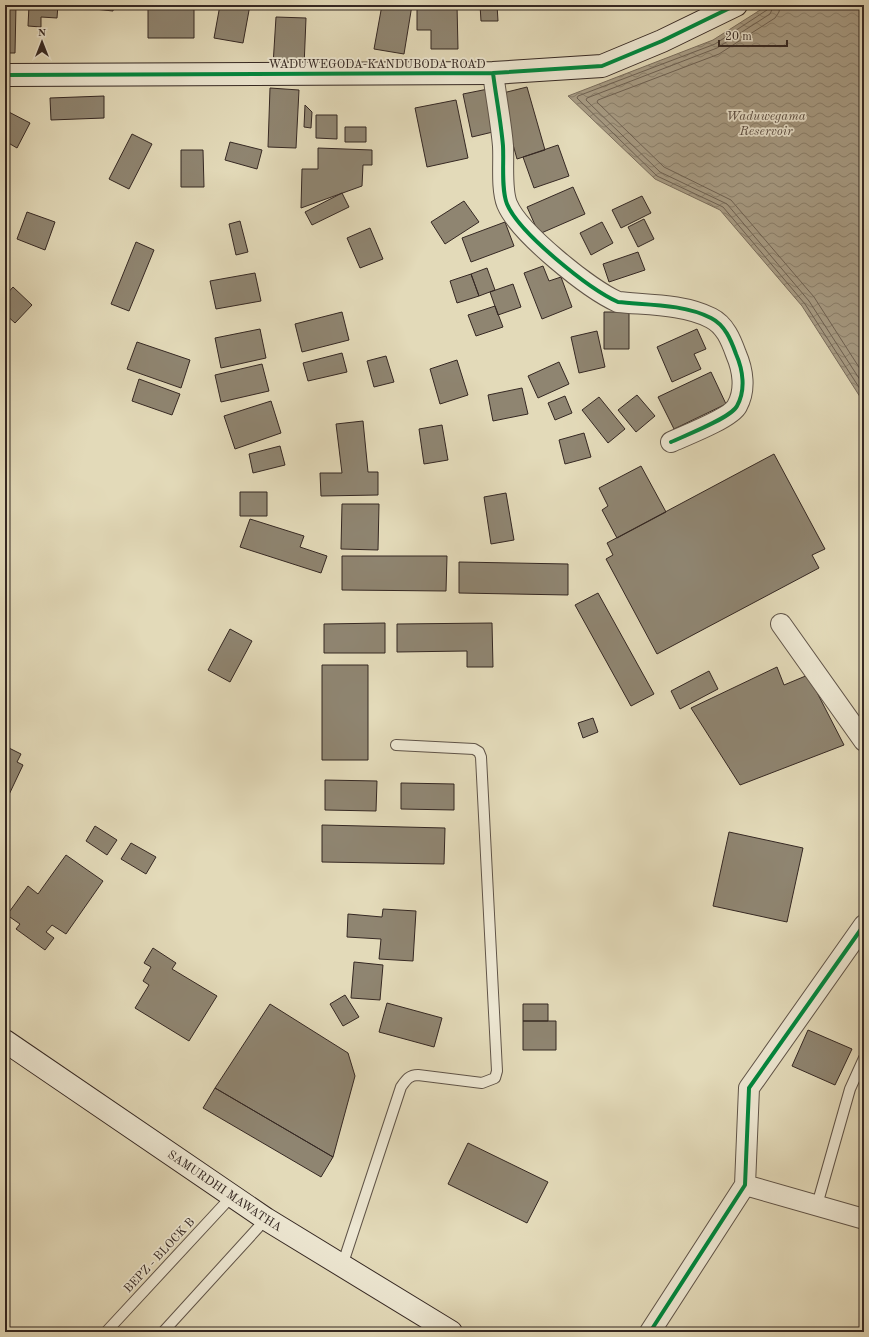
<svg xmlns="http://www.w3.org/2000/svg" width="869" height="1337" viewBox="0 0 869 1337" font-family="'Old Standard TT',serif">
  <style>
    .water { fill: url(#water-waves); stroke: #7a6e5e }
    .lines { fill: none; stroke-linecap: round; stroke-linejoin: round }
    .shore { stroke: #6e6254; stroke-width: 1 }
    .building { fill: #8f8571; stroke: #352823 }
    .lane-casing { stroke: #605448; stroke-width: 12 }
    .street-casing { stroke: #605448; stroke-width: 22 }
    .secondary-casing { stroke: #352823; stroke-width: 24 }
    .lane { stroke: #ede7d2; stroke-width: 10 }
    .street { stroke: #ede7d2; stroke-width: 20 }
    .secondary { stroke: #ede7d2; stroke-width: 22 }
    .cycleway-casing { stroke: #ede7d2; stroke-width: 6 }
    .cycleway { stroke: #00873e; stroke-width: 4 }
    .labels { text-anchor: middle; stroke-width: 3.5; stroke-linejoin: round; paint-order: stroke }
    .street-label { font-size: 12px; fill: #352823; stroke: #ede7d2 }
    .water-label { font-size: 13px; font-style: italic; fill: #584b41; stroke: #ede7d2 }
  </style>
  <defs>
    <pattern id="water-waves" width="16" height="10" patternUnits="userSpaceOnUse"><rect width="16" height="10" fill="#a89d86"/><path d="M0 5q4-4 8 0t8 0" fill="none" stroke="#8a806d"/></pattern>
  </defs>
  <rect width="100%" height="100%" fill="#e3dab9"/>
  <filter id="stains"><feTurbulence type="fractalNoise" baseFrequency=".005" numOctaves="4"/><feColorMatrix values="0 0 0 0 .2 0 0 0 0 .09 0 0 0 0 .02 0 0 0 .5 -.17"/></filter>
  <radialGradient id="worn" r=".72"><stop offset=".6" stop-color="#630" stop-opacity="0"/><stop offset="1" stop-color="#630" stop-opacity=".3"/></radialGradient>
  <path class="water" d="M768 5H864V403L802 306 720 210 655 179 568 96 713 40Z"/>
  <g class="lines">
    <path class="shore" d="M769 5 767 10 715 44 578 96 577 98 657 176 723 207 805 304 864 395
      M774 5 770 14 717 48 587 98 586 100 660 172 727 204 809 301 864 386
      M780 5 779 12 775 18 719 54 598 100 597 102 664 167 731 200 814 297 864 375"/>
  </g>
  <path class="building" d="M5 5H16L15 53H5Z
    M29 5H58L57 18 41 17V27L28 26Z
    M76 5H114L113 11 76 7Z
    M148 5H194V38H148Z
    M220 5H250L243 43 214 38Z
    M382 5H412L404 54 374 49Z
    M417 5H457L458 49H431V30H417Z
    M480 5H497L498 21H481Z
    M276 17 306 18 304 67 273 65Z
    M527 87 545 150 517 159 499 94Z
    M270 88 299 90 296 148 268 147Z
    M488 89 497 131 472 137 463 94Z
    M104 96V118L51 120 50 98Z
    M456 100 468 158 427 167 415 108Z
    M305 105 312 112 311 128 304 127Z
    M5 110 30 123 17 148 5 141Z
    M316 115H337V139L316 138Z
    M345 127H366V142H345Z
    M132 134 152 144 129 189 109 179Z
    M230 142 262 150 257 169 225 160Z
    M558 145 569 176 534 188 523 157Z
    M318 148 372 150V165H363L362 186 301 208 302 169H318Z
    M181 150H203L204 187H181Z
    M573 187 585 214 539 234 527 207Z
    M342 193 349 207 312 225 305 212Z
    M642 196 651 213 621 228 612 210Z
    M464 201 479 222 445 244 431 222Z
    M27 212 55 222 45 250 17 239Z
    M644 219 654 239 638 247 628 227Z
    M240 221 248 252 236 255 229 224Z
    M505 222 514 246 471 262 462 238Z
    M602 222 613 243 591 255 580 233Z
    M370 228 383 259 360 268 347 238Z
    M136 242 154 250 129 311 111 304Z
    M638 252 645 270 609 282 603 264Z
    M543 266 549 281 561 277 572 307 542 319 524 273Z
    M487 268 495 290 479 296 471 274Z
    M255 273 261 301 216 309 210 281Z
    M471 274 479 296 457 303 450 281Z
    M513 284 521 307 498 315 490 292Z
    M13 287 32 305 15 323 5 314V296Z
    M495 306 503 327 476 336 468 315Z
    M342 312 349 340 302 352 295 324Z
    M604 312H629V349H604Z
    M260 329 266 358 221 368 215 338Z
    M697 329 706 349 694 354 701 369 672 382 657 347Z
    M597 331 605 367 579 373 571 337Z
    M137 342 190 360 181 388 127 369Z
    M342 353 347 372 308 381 303 363Z
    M386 356 394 382 374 387 367 361Z
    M457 360 468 395 440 404 430 369Z
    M559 362 569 384 538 398 528 376Z
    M262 364 269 391 221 402 215 375Z
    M711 372 726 404 674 429 658 397Z
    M139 379 180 394 172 415 132 401Z
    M522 388 528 414 493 421 488 395Z
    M637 395 655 416 636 432 618 410Z
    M565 396 572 413 555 420 548 403Z
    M599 397 625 429 608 443 582 410Z
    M271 401 281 433 235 449 224 416Z
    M363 421 368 472H378V495L321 496 320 473H342L336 424Z
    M442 425 448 460 424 464 419 429Z
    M584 433 591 457 565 464 559 440Z
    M280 446 285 465 253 473 249 454Z
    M774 454 825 549 812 555 819 568 657 654 606 559 613 555 607 543Z
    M641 466 666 512 617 538 602 510 608 506 599 488Z
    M240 492H267V516H240Z
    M506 493 514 540 491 544 484 497Z
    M342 504H379L378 550 341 549Z
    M250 519 304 536 300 547 327 556 321 573 240 547Z
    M342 556H447L446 591 342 590Z
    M459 562 568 564V595L459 593Z
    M598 593 654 694 631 706 575 605Z
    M385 623V653H324V624Z
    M492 623 493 667H467V651L397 652V624Z
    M230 629 252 641 230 682 208 670Z
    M322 665H368V760H322Z
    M777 667 784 685 808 675 844 745 740 785 691 708Z
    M709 671 718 689 680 709 671 691Z
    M593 718 598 732 583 738 578 723Z
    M5 746 21 754 17 762 23 765 6 801Z
    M325 780 377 781 376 811 325 810Z
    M401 783 454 784V810L401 809Z
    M322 825 445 828 444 864 322 862Z
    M95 826 117 840 107 855 86 841Z
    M729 832 803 848 787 922 713 906Z
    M131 843 156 857 146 874 121 859Z
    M66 855 103 881 66 934 52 925 46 932 54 938 45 950 16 929 20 924 7 915 28 886 38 894Z
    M383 909 416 911 413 961 379 959 381 939 347 937 348 914 382 917Z
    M153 948 176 963 172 969 217 996 189 1041 135 1008 149 985 143 981 151 967 144 963Z
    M354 962 383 965 380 1000 351 998Z
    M345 995 359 1017 343 1026 330 1004Z
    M387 1003 442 1018 434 1047 379 1032Z
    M270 1004 348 1053 355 1076 333 1157 215 1088Z
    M523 1004H548V1021H523Z
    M523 1021H556V1050H523Z
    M808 1030 852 1049 835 1085 792 1066Z
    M215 1088 333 1157 321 1177 203 1108Z
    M468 1143 548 1182 527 1223 448 1184Z"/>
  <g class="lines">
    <defs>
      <path id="lane" d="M817 1205 850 1089 864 1058
        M342 1266 401 1087C406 1080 409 1075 418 1075L482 1083 495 1078 497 1071 481 757 479 752 474 749 396 745
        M106 1332 232 1196
        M163 1332 266 1219"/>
      <path id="street" d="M493 73C496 97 501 122 503 146 504 163 501 189 507 204 519 233 589 289 618 302 647 305 684 304 711 318 725 325 731 340 736 354 743 370 746 390 737 406 731 418 684 436 671 442
        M781 624 864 741
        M745 1185 864 1219
        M650 1332 745 1185 749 1088 864 925"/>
      <g id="secondary">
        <path d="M5 75 493 73 602 66 662 41 736 5"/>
        <path id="s1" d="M5 1041 266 1219 451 1332"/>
      </g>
    </defs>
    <use href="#lane" class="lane-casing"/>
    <use href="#street" class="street-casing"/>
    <use href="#secondary" class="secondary-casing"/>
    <use href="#lane" class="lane"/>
    <use href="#street" class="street"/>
    <use href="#secondary" class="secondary"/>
    <defs>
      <path id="cycleway" d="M493 73C496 97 501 122 503 146 504 163 501 189 507 204 519 233 589 289 618 302 647 305 684 304 711 318 725 325 731 340 736 354 743 370 746 390 737 406 731 418 684 436 671 442
        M5 75 493 73 602 66 662 41 736 5
        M650 1332 745 1185 749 1088 864 925"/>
    </defs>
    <use href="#cycleway" class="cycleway-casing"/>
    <use href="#cycleway" class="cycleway"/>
  </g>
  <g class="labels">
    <g class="street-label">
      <text x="377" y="68">WADUWEGODA-KANDUBODA ROAD</text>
      <text dy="4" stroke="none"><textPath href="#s1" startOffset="266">SAMURDHI MAWATHA</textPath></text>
      <text transform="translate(159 1255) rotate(-47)" y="4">BEPZ - BLOCK B</text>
    </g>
    <g class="water-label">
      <text x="766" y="120">Waduwegama<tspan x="766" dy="15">Reservoir</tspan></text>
    </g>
  </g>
  <rect width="869" height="1337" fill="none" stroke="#e3dab9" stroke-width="20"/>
  <rect x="6" y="6" width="857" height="1325" fill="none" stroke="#352823" stroke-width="2"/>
  <rect x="10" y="10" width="849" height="1317" fill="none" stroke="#352823"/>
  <g transform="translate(42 42)" stroke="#ede7d2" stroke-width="3" paint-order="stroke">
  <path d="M0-3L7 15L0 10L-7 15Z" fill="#352823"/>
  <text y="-6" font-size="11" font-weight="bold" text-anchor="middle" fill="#352823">N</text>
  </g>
  <path d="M719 40v6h68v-6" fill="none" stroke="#352823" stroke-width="2"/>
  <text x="725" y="40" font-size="12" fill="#352823" stroke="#ede7d2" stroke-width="3" paint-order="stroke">20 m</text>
  <rect width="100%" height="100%" filter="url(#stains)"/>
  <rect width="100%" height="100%" fill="url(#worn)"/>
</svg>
